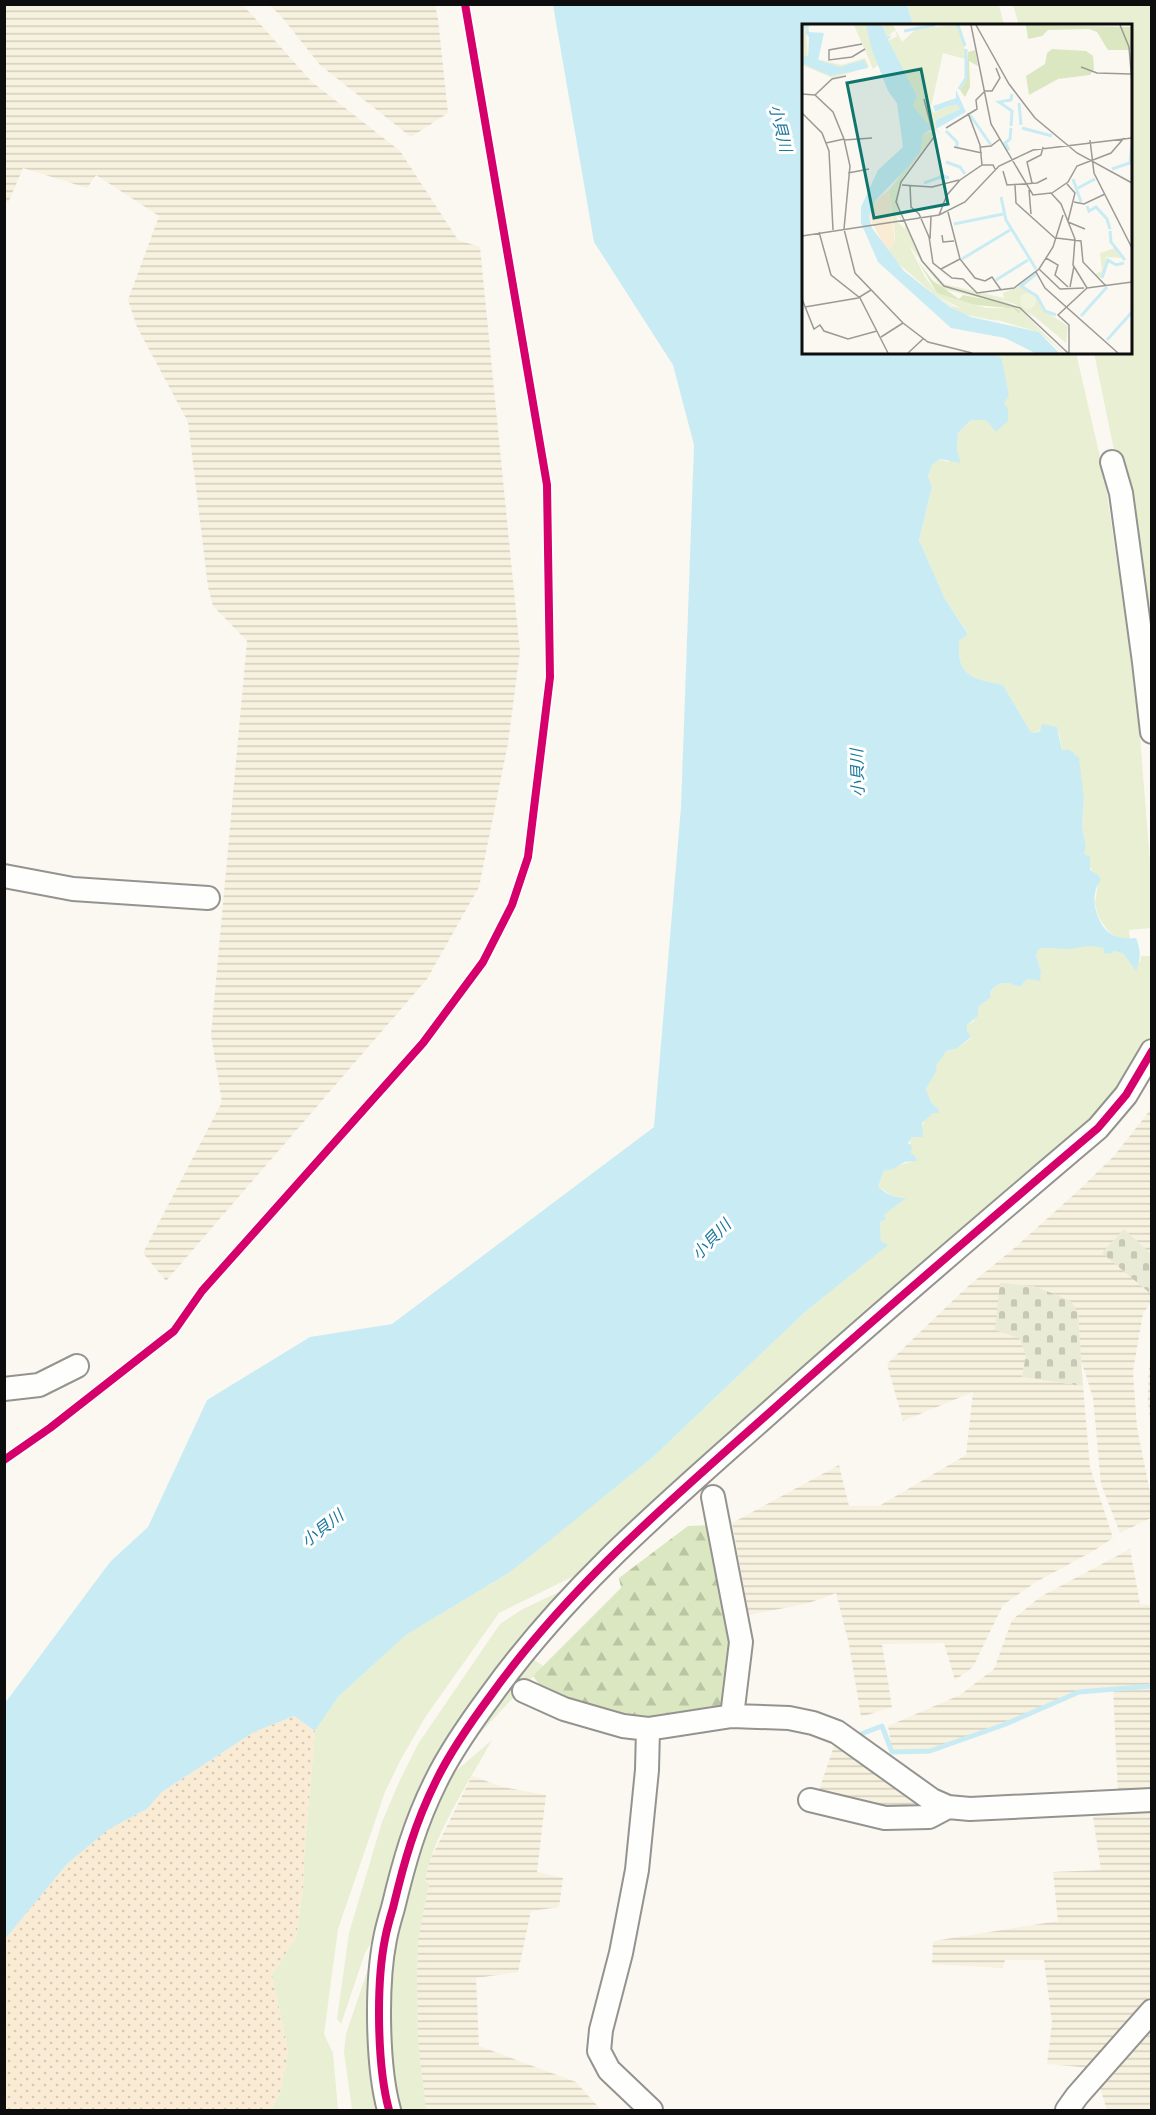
<svg xmlns="http://www.w3.org/2000/svg" width="1156" height="2115" viewBox="0 0 1156 2115" font-family="'Noto Serif','Noto Sans JP',serif">
  <style>
    .farmland { fill: url(#farmland-rules) }
    .grass { fill: #e8efd2 }
    .forest { fill: url(#forest-firs) }
    .sand { fill: url(#sand-dots) }
    .cemetery { fill: url(#cemetery-stones) }
    .water { fill: #c9ecf4 }
    .lines { fill: none; stroke-linecap: round; stroke-linejoin: round }
    .stream { stroke: #c9ecf4; stroke-width: 5 }
    .minor-casing { stroke: #949390; stroke-width: 26 }
    .minor { stroke: #fefefd; stroke-width: 22 }
    .cycleway-casing { stroke: #fff; stroke-width: 11 }
    .cycleway { stroke: #d6006c; stroke-width: 8 }
    .labels { text-anchor: middle; stroke-width: 6; stroke-linejoin: round; paint-order: stroke }
    .water-label { font-size: 16px; font-style: italic; fill: #19789d; stroke: #fff }
    .inset-river { fill: none; stroke: #c9ecf4; stroke-width: 3 }
    .inset-road { fill: none; stroke: #9c9a96; stroke-width: 1.5 }
    .view { fill: #0f766e; fill-opacity: 0.15; stroke: #0f766e; stroke-width: 3 }
    .inset-edge { fill: none; stroke: #0d0d0d; stroke-width: 3 }
  </style>
  <defs>
    <pattern id="farmland-rules" width="6" height="5" patternUnits="userSpaceOnUse" patternTransform="scale(1.5)"><rect width="6" height="5" fill="#f7f1df"/><path d="M0 2.5h6" fill="none" stroke="#d3cdbe"/></pattern>
    <pattern id="forest-firs" width="22" height="20" patternUnits="userSpaceOnUse" patternTransform="scale(1.5)"><rect width="22" height="20" fill="#dae7c0"/><path d="M5 1l3.5 6h-7zM16 11l3.5 6h-7z" fill="#bac5a4"/></pattern>
    <pattern id="sand-dots" width="8" height="8" patternUnits="userSpaceOnUse" patternTransform="scale(1.5)"><rect width="8" height="8" fill="#faecd4"/><path d="M2 2h.1M6 6h.1" fill="none" stroke="#d5c9b5" stroke-width="1.8" stroke-linecap="round"/></pattern>
    <pattern id="cemetery-stones" width="16" height="16" patternUnits="userSpaceOnUse" patternTransform="scale(1.5)"><rect width="16" height="16" fill="#e9ebd6"/><path d="M2 7V4a2 2 0 0 1 4 0v3zM10 15v-3a2 2 0 0 1 4 0v3z" fill="#c7c8b6"/></pattern>
  </defs>
  <rect width="100%" height="100%" fill="#fbf8f2"/>
  <path class="farmland" d="M4 5H243L312 82 400 151 458 240 480 247 520 652 508 743 479 887 427 979 166 1281 143 1253 222 1102 211 1035 247 641 213 606 208 587 188 422 137 327 128 300 159 216 96 175 87 188 23 168 8 203 5 201Z
    M269 5H435L438 19 448 113 411 137 320 65 281 16Z
    M1151 1109V1254L1124 1229 1103 1252 1151 1294V1303L1143 1313 1133 1371 1137 1428 1151 1497V1518L1120 1533 1101 1484 1093 1398 1081 1360 1078 1313 1019 1338 1026 1355 1022 1377 1083 1386 1090 1467 1113 1538 1095 1550 1036 1582 1003 1605 973 1667 955 1680 944 1643 882 1644 892 1707 861 1717 849 1644 836 1593 809 1603 749 1615 732 1523 839 1465 849 1506H879L966 1455 973 1392 903 1421 887 1364 967 1287 1012 1250 1079 1190 1114 1156Z
    M1151 1354H1152L1151 1431 1148 1401 1149 1366Z
    M1130 1549 1140 1604 1151 1605V1791L1118 1793 1113 1688 1090 1690 1048 1704 927 1754H893L888 1726 960 1695 994 1669 1012 1620 1040 1597Z
    M839 1744 934 1809 883 1813 817 1796 834 1746Z
    M472 1776 503 1787 546 1795 537 1872 563 1878 559 1907 531 1911 518 1972 476 1978 479 2046 576 2082 601 2110H426L418 2041 417 1977 418 1939 429 1884 425 1881 429 1862Z
    M1151 1812V1995L1092 2068 1047 2064 1052 2023 1044 1960H1005L1003 1968 932 1964 933 1941 1058 1921 1053 1872 1101 1870 1093 1817Z
    M1151 2032V2110H1107L1100 2088Z"/>
  <path class="grass" d="M907 5H999L1004 25H913Z
    M1013 5H1151V629L1094 353 1130 352V26L1019 25Z
    M996 353H1076L1104 474 1137 699 1151 875V928L1129 930 1130 939 1116 937 1108 931 1098 916 1095 903 1098 884 1084 854 1086 847 1082 826 1084 799 1062 750 1059 732 1041 728 1040 730 1034 733 1030 731 1003 685C971 678 957 677 959 641L968 633 945 599 919 540 932 487 928 477 932 465 939 459 948 462 957 451 958 433 971 420H986L1004 403 1002 360Z
    M1091 944 1103 948 1104 953 1110 954 1114 951 1124 954 1140 962 1141 956H1151V1034L1129 1080 1098 1115 640 1518 578 1574 499 1613 426 1716 401 1759 385 1792 338 1929 324 2034 333 2053 338 2110H270L280 2094 288 2051 272 1975 296 1937 303 1889 304 1856 315 1731 338 1697 406 1635 507 1574 653 1457 805 1312 887 1245 881 1241 880 1222 886 1218 884 1215 905 1198 892 1196 878 1186 884 1171C894 1169 902 1163 912 1162L916 1157 910 1152V1139L922 1130C922 1119 930 1115 939 1110L931 1102 926 1089 936 1072V1063L942 1058 946 1051 956 1049 971 1038 967 1031V1025L974 1021 978 1007 991 997 990 992C1000 980 1007 982 1020 987L1027 979H1035L1041 971 1036 955 1039 949C1057 946 1073 951 1091 944Z
    M567 1588 493 1680 383 1923 365 1953 341 2024 337 2019 349 1933 382 1822 399 1782 418 1744 500 1624 521 1610Z
    M529 1656 543 1666 450 1765Z
    M492 1740C469 1782 433 1835 425 1881L429 1884 418 1939 417 1977 418 2041 426 2110H400L392 2076 387 2021 395 1923 441 1784Z
    M372 1957 384 2110H352L344 2052 346 2034Z"/>
  <path class="forest" d="M711 1525 730 1632 733 1665 727 1710 645 1718 565 1699 544 1691 533 1676 621 1588 619 1578 688 1526Z"/>
  <path class="sand" d="M294 1716 315 1731 304 1856 303 1889 296 1937 272 1975 288 2051 280 2094 270 2110H5L4 1939 67 1864 109 1828 147 1809 162 1792 254 1732Z"/>
  <path class="cemetery" d="M1124 1229 1151 1254V1294L1102 1253Z
    M1000 1283 1034 1286 1071 1301 1078 1313 1083 1386 1022 1377 1026 1355 1019 1338 995 1330Z"/>
  <path class="water" d="M553 5H907L913 25 804 26V352H996L1002 360 1009 396 1004 403 1008 410V421L996 432 986 420H971L958 433 957 451 961 463 940 459 932 465 928 477 932 487 919 540 945 599 968 634 959 641C957 677 971 678 1003 685L1030 731 1034 733 1040 731 1042 724 1057 727 1062 750H1070L1079 758 1084 799 1082 826 1086 847 1084 854 1090 857V870L1098 875 1101 880C1089 894 1095 920 1108 932 1116 938 1127 939 1136 938 1141 951 1141 958 1136 971L1124 954 1114 951 1110 954 1104 953 1103 948C1090 944 1082 948 1069 949 1059 949 1050 947 1039 949L1036 955 1041 971 1040 981 1027 979 1020 987C1007 982 1000 980 990 992L991 997 978 1007V1016L967 1025V1031L971 1037 956 1049 946 1051 942 1058 937 1063 936 1072 926 1089 931 1102 939 1110 938 1113H933L922 1123 923 1137H912L908 1143 912 1146 911 1153 916 1157 917 1161 905 1162 893 1169 884 1171 878 1186C887 1195 893 1197 906 1198L884 1215 886 1219 880 1222 881 1241 888 1245 805 1312 653 1457 528 1558 507 1574 406 1635 338 1697 315 1731 294 1716 254 1732 162 1792 147 1809 109 1829 67 1864 5 1939V1703L110 1562 148 1527 207 1400 310 1337 392 1324 654 1127 681 807 694 445 673 365 594 242Z"/>
  <g class="lines">
    <path class="stream" d="M856 1736 882 1726 892 1752 930 1751 1006 1724 1079 1692 1152 1686"/>
    <defs>
      <path id="minor" d="M1112 462 1121 493 1144 662 1152 732
        M4 876 73 889 208 898
        M4 1389 39 1385 77 1366
        M713 1497 741 1642 732 1716
        M524 1691 564 1709 623 1726 648 1729 732 1716 789 1718 813 1723 837 1732 932 1800 948 1807 970 1809 1152 1800
        M648 1729 647 1770 637 1870 621 1953 601 2030 599 2051 609 2070 651 2110
        M810 1800 885 1818 929 1817 948 1807
        M389 2110C377 2066 376 1984 385 1939 387 1928 390 1918 393 1908 404 1862 415 1823 436 1781 451 1750 471 1722 491 1695 569 1586 669 1502 769 1413 877 1316 987 1222 1098 1128L1126 1095 1152 1051
        M1067 2110 1077 2096 1152 2011"/>
    </defs>
    <use href="#minor" class="minor-casing"/>
    <use href="#minor" class="minor"/>
    <defs>
      <path id="cycleway" d="M4 1460 50 1428 174 1331 202 1291 423 1043 483 962 512 905 528 857 550 677 547 485 465 4
        M389 2110C377 2066 376 1984 385 1939 387 1928 390 1918 393 1908 404 1862 415 1823 436 1781 451 1750 471 1722 491 1695 569 1586 669 1502 769 1413 877 1316 987 1222 1098 1128L1126 1095 1152 1051"/>
    </defs>
    <use href="#cycleway" class="cycleway-casing"/>
    <use href="#cycleway" class="cycleway"/>
  </g>
  <g class="labels">
    <g class="water-label">
      <text transform="translate(781 128) rotate(76)" y="6">小貝川</text>
      <text transform="translate(857 773) rotate(-92)" y="6">小貝川</text>
      <text transform="translate(711 1239) rotate(-46)" y="6">小貝川</text>
      <text transform="translate(322 1528) rotate(-38)" y="6">小貝川</text>
    </g>
  </g>
  <g transform="translate(802 24)">
    <rect width="330" height="330" fill="#fbf8f2"/>
    <path d="M52 1H64L76 41 71 45ZM80 1H91L100 18 114 5 155 1 163 25V35L141 29 129 83 132 89 147 82 155 81 158 85 134 96V105L140 110 131 105 132 111 101 153 96 173 99 196 94 190 96 198 103 205V198L122 238 142 260 202 274 201 269 227 288 231 293 213 280 197 275 216 283 261 329 217 290 187 276 141 265 100 212 93 211 87 166 117 128 121 110 130 107 111 82 115 72 86 17 95 12 93 6 85 13ZM313 224 320 234 303 233 306 236 299 254 293 250 300 247 298 229ZM134 272 151 282 188 291 195 297 159 290Z" fill="#e8efd2"/>
    <path d="M224 1 330 3V26H306L295 8 287 5 246 6 240 12 226 15ZM250 25 284 27 291 32 292 45 288 51 256 55 227 71 224 52 243 40 245 29ZM173 26 176 42 167 37 168 63 163 73 158 66 163 59 166 28ZM116 237 130 256 157 275 161 271 187 276 211 282 218 287 217 290 207 284 163 280 135 269Z" fill="#dae7c0"/>
    <path d="M93 211 100 212 107 221 123 253 135 269 184 284H211L237 308 167 288 134 272 91 235 85 227 93 218Z" fill="#e8efd2"/>
    <path d="M87 166 93 218 85 227 67 193 73 177Z" fill="#faecd4"/>
    <path d="M0 1H8L4 7 6 33 40 41 63 34 67 43 31 54 0 41ZM219 262 236 274 243 287 266 302 264 319 227 288 203 274 201 269Z" fill="#e8efd2"/>
    <path d="M218 277a8 8 0 1 1 16 0a8 8 0 1 1-16 0Z" fill="#f1f4dc"/>
    <path d="M0 1H6L7 8 22 9 16 37 6 33 7 13 3 9 6 3 0 5ZM64 1H80L85 13 90 11 86 16 115 72 111 82 130 105 121 110 118 128 105 144 73 177 67 193 70 204 102 247 148 283 169 293 237 308 257 329H233L203 314 149 304 76 238 59 199V183L76 146 101 123 95 79 86 67 70 26ZM0 31 38 43 62 36 66 44 28 52 0 39ZM154 66 164 88 134 105V96L158 85 155 81 147 82 133 88 131 82 154 74Z" fill="#c9ecf4"/>
    <path class="inset-river" d="M156 1 163 22M102 7 133 1M157 65 164 54V25M217 79 219 101M168 91 189 121M209 102 210 87 197 78 209 76 210 70M220 104 250 112M144 107 155 118V124M207 126 203 119 208 115 209 104M144 138 158 143 163 150M310 145 328 139 330 120M271 155 279 178M122 159 141 152 147 154M276 164 293 155M199 173 204 196 234 245M285 182 287 187 294 183 305 195 308 205M152 200 201 190M308 207 309 218 323 236M160 235 208 206M234 250 219 262 235 272 243 287 254 291M300 254 306 236 314 241 322 239M194 256 226 236M279 292 305 263M305 316 330 288"/>
    <path class="inset-road" d="M169 1 189 100 231 171 249 169 259 180 273 215 271 241 285 264M174 1 207 60 233 94 275 129 330 159M318 1 327 23 330 58M60 20 27 26V36L50 33 63 25M279 43 295 49 329 50M182 67H190L198 54 194 44M0 70 13 71 31 88 42 115 48 142 42 205 53 249 101 299 126 318 170 329M13 71 30 55 44 52M122 75 132 113 99 158 94 178 120 237 142 262 218 284 266 329M0 89 20 109 27 127 31 206M166 89 178 121 180 141M144 104 175 85 174 76 182 68M42 116 70 114M288 116 292 149 330 224M24 119 42 115M152 123 180 129M179 123 189 122 198 115M201 147 205 161 235 159 245 154M46 149 67 145M230 159 225 138 239 131 241 123M265 160 273 169 266 197M100 161 130 163 157 156M213 161 214 179 254 215M108 162 109 183 117 190 127 213 131 239 150 254 161 255 175 269 212 264 237 245 251 223 261 191M227 166 229 190M250 169 266 158 275 142 309 129 322 114M272 178 282 180 303 170M146 188 158 235 173 254 183 257 190 253 199 266M137 191 145 171 158 156 180 141H191L193 145M266 198 283 205M17 208 29 251 58 274 86 329M140 211 141 218 152 217M0 212 137 191 163 178 197 142 231 126 330 114M254 214 279 217 281 238 304 262M128 215 129 193M244 234 256 241 253 251 266 263M139 245 158 235M237 245 258 265 282 264M234 248 243 264 316 329M268 263 272 242M285 264 330 258M0 275 12 305 18 301 22 307 46 315 75 307M3 283 56 274 69 266M79 313 101 299M106 329 121 315M267 329V301L256 291 285 264"/>
    <path class="view" d="M119 45 146 180 72 194 45 59Z"/>
    <rect width="330" height="330" class="inset-edge"/>
  </g>
  <rect width="1156" height="2115" fill="none" stroke="#0d0d0d" stroke-width="12"/>
</svg>
